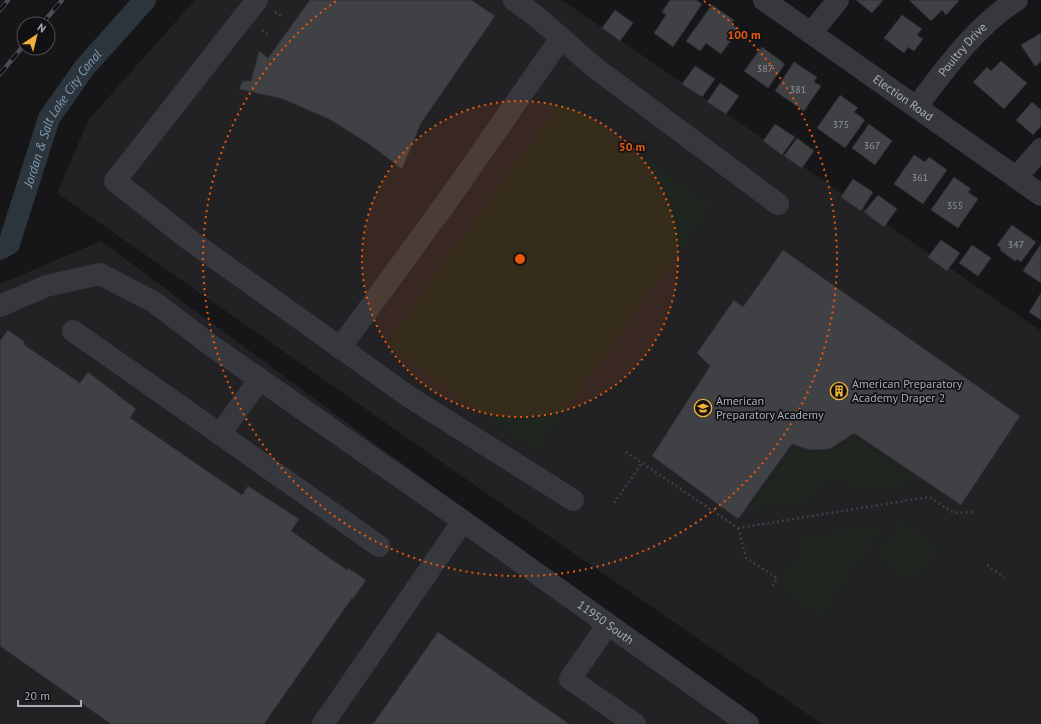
<svg xmlns="http://www.w3.org/2000/svg" width="1041" height="724" viewBox="0 0 1041 724" font-family="'PT Sans',sans-serif">
  <style>
    .built { fill: #222225 }
    .green { fill: #1e261f }
    .lines { fill: none; stroke-linecap: round; stroke-linejoin: round }
    .canal { stroke: #2c353c; stroke-width: 22 }
    .building { fill: #404145; stroke: #303034 }
    .path { stroke: #3d3f44; stroke-width: 2.5; stroke-dasharray: 2 3; stroke-linecap: butt }
    .minor { stroke: #37383d; stroke-width: 22 }
    .rail-casing { stroke: #4a4c52; stroke-width: 4.5 }
    .rail { stroke: #111113; stroke-width: 3; stroke-dasharray: 9; stroke-linecap: butt }
    .ring { fill: none; stroke: #e8590c; stroke-width: 2; stroke-dasharray: 2 4 }
    .labels { text-anchor: middle; stroke-width: 3.5; stroke-linejoin: round; paint-order: stroke }
    .number-label { font-size: 10px; fill: #8e929b }
    .street-label { font-size: 12px; fill: #a8adb8; stroke: #111113 }
    .poi-label { font-size: 12px; fill: #a8adb8; stroke: #111113; text-anchor: start }
    .water-label { font-size: 13px; font-style: italic; fill: #7f9bb3; stroke: #111113 }
    .centre { fill: #e8590c; stroke: #111113; stroke-width: 2 }
    .ring-label { font-size: 12px; text-anchor: middle; font-weight: bold; fill: #e8590c; stroke: #111113; stroke-width: 3.5; stroke-linejoin: round; paint-order: stroke }
  </style>
  <rect width="100%" height="100%" fill="#161618"/>
  <path class="built" d="M195 0H562L1041 331V724H822L476 486 57 193 89 119Z
    M101 241 755 724H0V284Z"/>
  <path class="green" d="M563 99 712 206 535 452 386 344Z
    M854 436 918 481 852 493 850 486 841 478 829 479 817 489 813 499 748 510 794 447C807 452 821 454 835 449 842 446 848 440 854 436Z
    M900 520 940 548 915 583 876 555Z
    M877 524 878 534 821 616 776 586 804 547 802 537Z"/>
  <g class="lines">
    <path class="canal" id="s1" d="M0 249 9 244 49 118 85 67 145 0"/>
  </g>
  <path class="building" d="M310 0H471L495 16 421 123 402 169 369 144 329 119 283 99 239 89 243 81H251L259 51 268 58Z
    M670 0H696L702 4 673 47 654 33 666 15 662 12Z
    M856 0H883L872 13Z
    M909 0H958L959 1 946 15 942 10 931 21Z
    M712 5 734 20 731 24 739 29 721 54 706 43 700 51 686 41Z
    M615 10 633 23 620 41 602 28Z
    M902 15 922 29 917 35 923 39 914 51 908 47 904 53 884 38Z
    M1041 33V62L1035 66 1021 45Z
    M762 47 785 64 768 88 744 71Z
    M1001 61 1027 83 1004 109 973 82 987 67 991 71Z
    M794 62 817 77 814 82 821 86 804 111 775 91Z
    M695 66 715 79 702 97 682 84Z
    M720 83 739 96 726 114 707 102Z
    M840 95 858 108 854 112 865 120 845 148 817 128Z
    M1032 102 1041 110V126L1033 135 1016 120Z
    M775 124 795 137 782 155 763 141Z
    M869 124 892 141 875 165 852 148Z
    M797 138 814 151 802 168 784 156Z
    M914 155 925 162 929 157 947 170 923 204 894 184Z
    M954 177 971 189 968 192 978 199 958 228 931 210Z
    M853 179 873 192 861 211 841 197Z
    M878 195 897 209 884 227 864 212Z
    M1012 225 1036 242 1021 262 1017 259 1015 261 1000 250 1001 248 997 245Z
    M941 240 960 253 947 271 928 257Z
    M1041 244V283L1023 271Z
    M972 245 991 258 978 276 959 263Z
    M783 250 1020 416 961 505 854 433 830 449 810 450 792 444 738 519 652 456 710 366 697 353 734 300 743 307Z
    M1041 293V320L1029 312Z
    M8 330 25 342 23 344 80 383 88 372 136 409 130 418 242 495 248 486 299 519 291 531 347 570 348 568 366 580 353 599 352 598 264 724H111L0 646V341Z
    M438 632 569 724H373Z"/>
  <g class="lines">
    <path class="path" d="M275 12 282 17
      M262 30 269 35
      M626 452 738 528 929 497 954 513 974 512
      M614 503 642 463
      M738 528 746 558 777 578 771 588
      M987 565 1004 577"/>
    <g class="minor">
      <path d="M257 0 115 181 191 241 408 396 573 500"/>
      <path d="M514 0 536 16 594 67 778 204"/>
      <path id="s2" d="M764 0 1041 195"/>
      <path d="M811 33 838 0"/>
      <path id="s3" d="M916 107C946 69 975 26 1017 0"/>
      <path d="M1016 178 1041 149"/>
      <path id="s4" d="M0 306 46 286 100 274 154 302 212 346 463 521 748 724"/>
      <path d="M73 331 220 434"/>
      <path d="M340 348 453 193 561 38"/>
      <path d="M260 379 220 434 379 546"/>
      <path d="M608 624 570 679 635 724"/>
      <path d="M323 724 463 521"/>
    </g>
    <defs>
      <path id="rail" d="M0 10 8 0
        M42 24 62 0
        M0 74 24 45"/>
    </defs>
    <use href="#rail" class="rail-casing"/>
    <use href="#rail" class="rail"/>
  </g>
  <circle cx="520" cy="259" r="158" fill="#e8590c" fill-opacity=".12"/>
  <g class="ring">
    <circle cx="520" cy="259" r="158"/>
    <path d="M704 1A317 317 0 1 1 336 1"/>
  </g>
  <defs>
    <symbol id="building-ring" viewBox="-11 -11 22 22"><circle r="9.5" fill="#111113" stroke="#f2b134" stroke-width="1.5"/><path d="M-4-6H4V6H1V3H-1V6H-4ZM-2.5-4.3h1.7v1.8h-1.7ZM.8-4.3h1.7v1.8H.8ZM-2.5-1h1.7V.8h-1.7ZM.8-1h1.7V.8H.8Z" fill="#f2b134"/></symbol>
    <symbol id="school-ring" viewBox="-11 -11 22 22"><circle r="9.5" fill="#111113" stroke="#f2b134" stroke-width="1.5"/><path d="M0-5L7-2L0 1L-7-2ZM-4 1L0 2.5L4 1V4Q0 6-4 4Z" fill="#f2b134"/></symbol>
  </defs>
  <g fill-rule="evenodd">
    <use href="#building-ring" x="829" y="381" width="20" height="20"/>
    <use href="#school-ring" x="693" y="398" width="20" height="20"/>
  </g>
  <g class="labels">
    <g class="number-label">
      <text x="765" y="72">387</text>
      <text x="798" y="93">381</text>
      <text x="841" y="128">375</text>
      <text x="872" y="149">367</text>
      <text x="920" y="181">361</text>
      <text x="955" y="209">355</text>
      <text x="1016" y="248">347</text>
    </g>
    <g class="street-label">
      <text dy="4" stroke="none"><textPath href="#s3" startOffset="74">Poultry Drive</textPath></text>
      <text dy="4" stroke="none"><textPath href="#s2" startOffset="170">Election Road</textPath></text>
      <text dy="4" stroke="none"><textPath href="#s4" startOffset="720">11950 South</textPath></text>
    </g>
    <g class="poi-label">
      <text x="852" y="388">American Preparatory<tspan x="852" dy="14">Academy Draper 2</tspan></text>
      <text x="716" y="405">American<tspan x="716" dy="14">Preparatory Academy</tspan></text>
    </g>
    <g class="water-label">
      <text dy="5" stroke="none"><textPath href="#s1" startOffset="148">Jordan &amp; Salt Lake City Canal</textPath></text>
    </g>
  </g>
  <circle cx="520" cy="259" r="6" class="centre"/>
  <g class="ring-label">
    <text x="744" y="39">100 m</text>
    <text x="632" y="151">50 m</text>
  </g>
  <g transform="translate(36 36) rotate(35)"><circle r="19" fill="#111113" stroke="#4d4f55"/>
  <path d="M0-3L7 15L0 10L-7 15Z" fill="#f2b134"/>
  <text y="-6" font-size="11" font-weight="bold" text-anchor="middle" fill="#a8adb8">N</text>
  </g>
  <path d="M18 700v6h63v-6" fill="none" stroke="#a8adb8" stroke-width="2"/>
  <text x="24" y="700" font-size="12" fill="#a8adb8" stroke="#111113" stroke-width="3" paint-order="stroke">20 m</text>
</svg>
